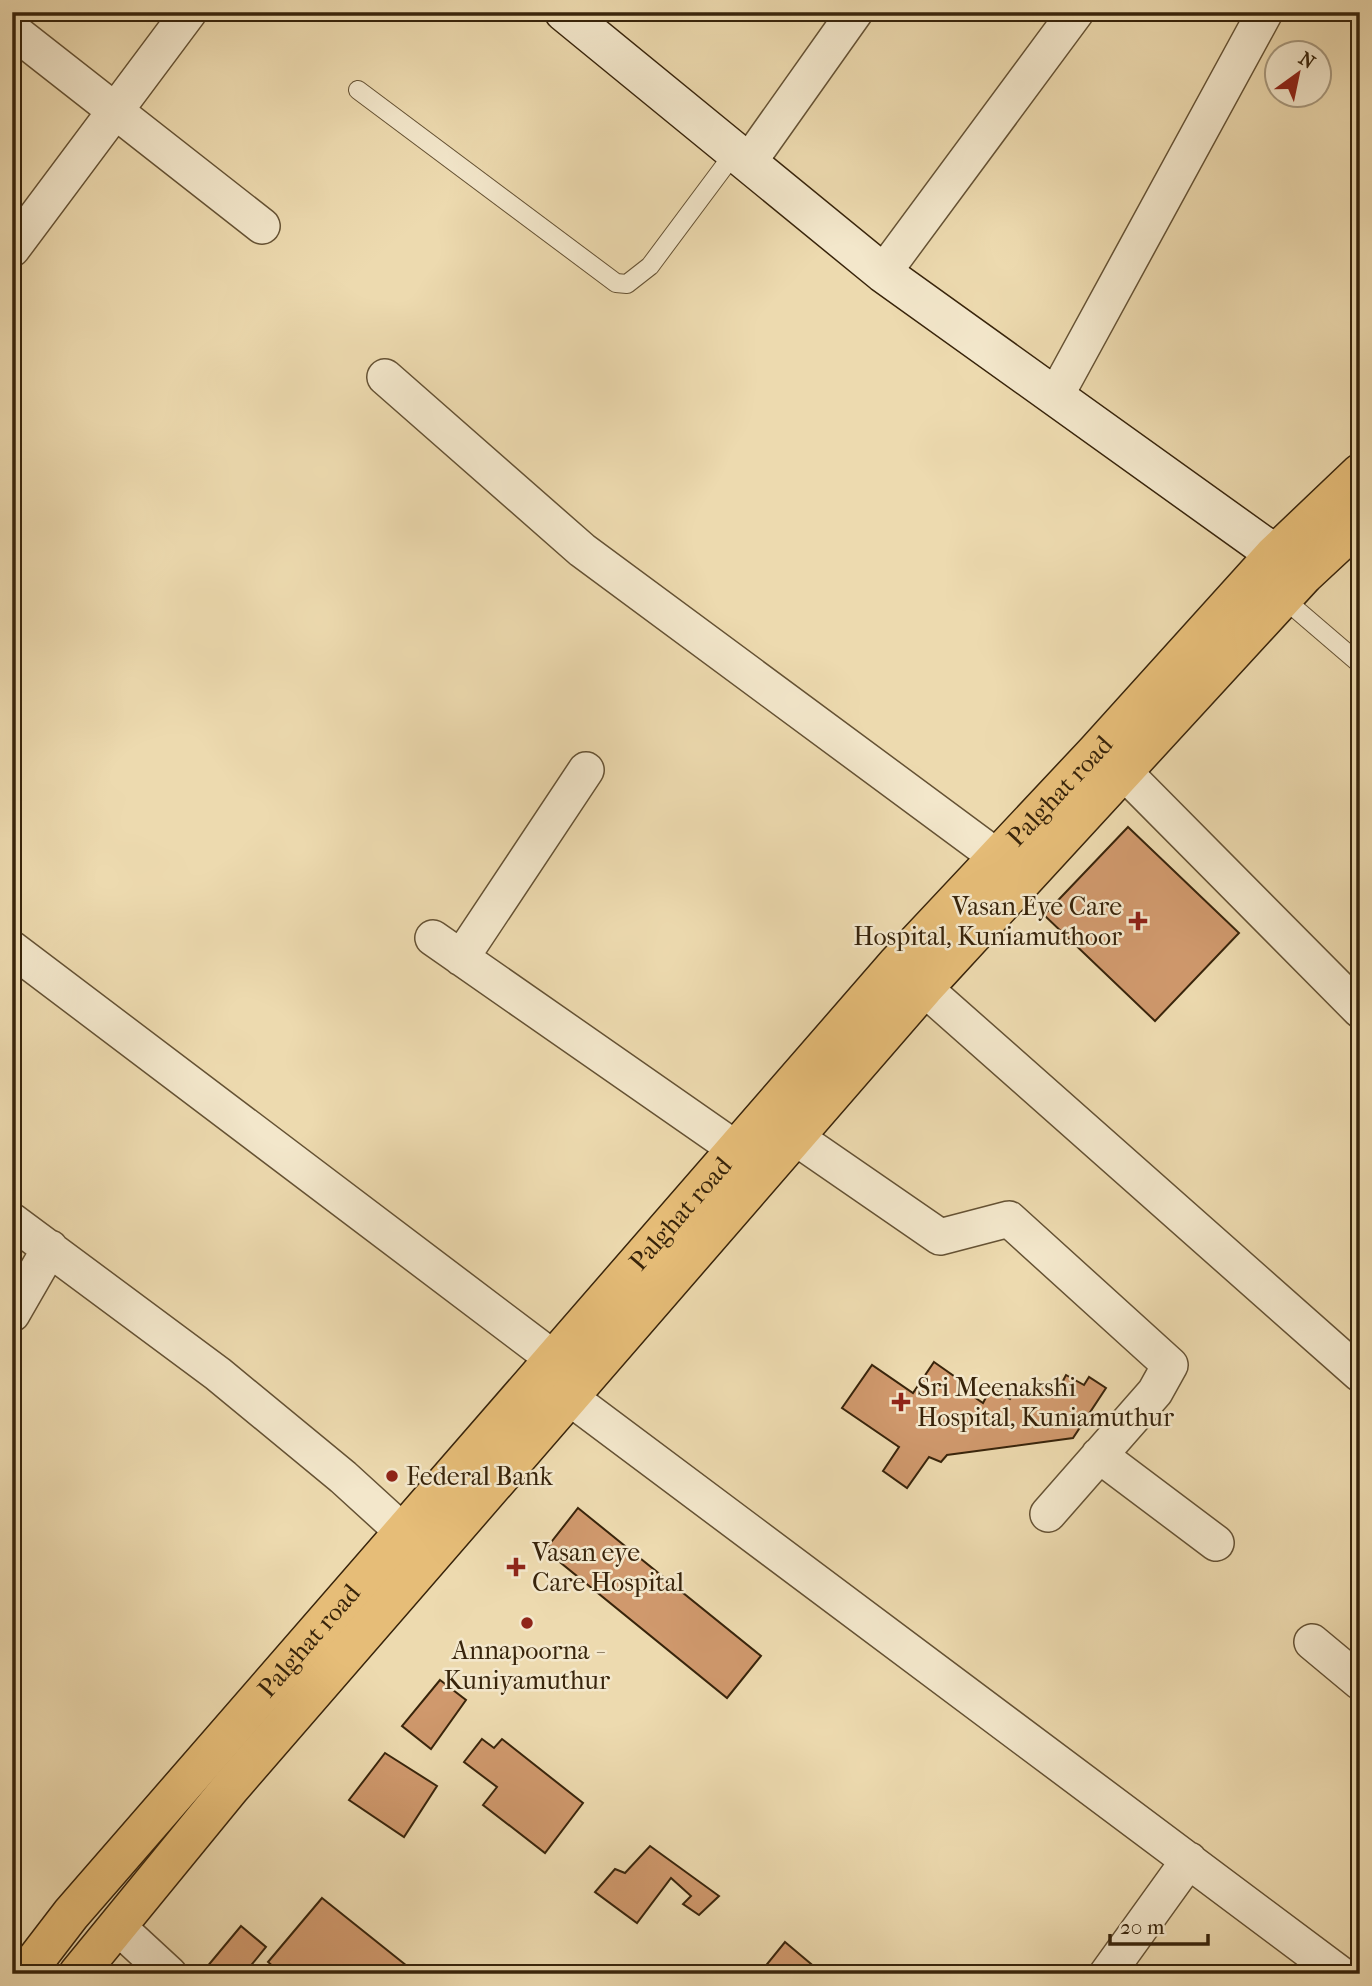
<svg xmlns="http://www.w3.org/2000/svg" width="1372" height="1986" viewBox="0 0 1372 1986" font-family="'IM FELL French Canon',serif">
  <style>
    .building { fill: #d0996d; stroke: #38240b; stroke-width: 2 }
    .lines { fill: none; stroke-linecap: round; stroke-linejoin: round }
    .lane-casing { stroke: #655234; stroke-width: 20 }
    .street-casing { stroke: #655234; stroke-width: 38 }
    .secondary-casing { stroke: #38240b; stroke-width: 41 }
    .primary-casing { stroke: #38240b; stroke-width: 41 }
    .lane { stroke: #f3e7cb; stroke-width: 18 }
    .street { stroke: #f3e7cb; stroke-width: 35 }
    .secondary { stroke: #f3e7cb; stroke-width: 38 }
    .primary { stroke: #e6bd78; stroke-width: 38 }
    .poi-dot { fill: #8f2418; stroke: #f3e7cb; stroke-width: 2.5 }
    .labels { text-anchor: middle; stroke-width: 5; stroke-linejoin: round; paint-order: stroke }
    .street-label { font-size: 26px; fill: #38240b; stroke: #f3e7cb }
    .poi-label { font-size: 26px; fill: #38240b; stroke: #f3e7cb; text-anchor: start }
  </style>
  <rect width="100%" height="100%" fill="#eddaaf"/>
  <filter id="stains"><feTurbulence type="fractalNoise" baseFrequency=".00286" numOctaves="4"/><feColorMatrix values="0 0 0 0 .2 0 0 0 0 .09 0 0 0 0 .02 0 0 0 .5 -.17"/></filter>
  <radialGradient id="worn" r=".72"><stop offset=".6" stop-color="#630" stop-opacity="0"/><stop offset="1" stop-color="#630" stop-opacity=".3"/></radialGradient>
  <path class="building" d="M1128 827 1239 933 1155 1021 1044 915Z
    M934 1362 968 1386 964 1390 983 1403 991 1388 1010 1399 1018 1386 1033 1395 1040 1382 1057 1392 1066 1375 1084 1385 1089 1377 1106 1388 1073 1438 947 1455 941 1462 929 1457 907 1488 883 1471 899 1447 842 1408 872 1365 913 1393Z
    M578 1508 761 1656 727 1698 545 1550Z
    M440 1680 466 1700 431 1749 402 1726Z
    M482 1739 494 1748 502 1739 583 1803 545 1853 483 1805 497 1787 464 1762Z
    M385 1753 437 1786 404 1837 349 1800Z
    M650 1846 719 1896 699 1915 683 1904 691 1896 671 1878 637 1923 595 1892 615 1869 625 1873Z
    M322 1898 417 1974H282L268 1962Z
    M241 1926 266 1947 244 1974H201Z
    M785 1942 823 1974H759Z"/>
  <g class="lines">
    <defs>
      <path id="lane" d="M358 90 616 283 627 284 650 266 735 152
        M1283 598 1360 664"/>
      <path id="street" d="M12 30 262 226
        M748 163 855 12
        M12 249 189 12
        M883 273 1076 12
        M385 377 582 550 997 857
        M1055 397 1265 12
        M1101 755 1122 770 1360 1010
        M433 938 736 1149
        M12 949 554 1359
        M461 958 586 770
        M924 988 1360 1374
        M795 1137 940 1237 1009 1219 1170 1365 1155 1392 1048 1514
        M12 1221 218 1374 343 1477 423 1550
        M12 1314 50 1248
        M569 1397 1340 1974
        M1099 1455 1216 1543
        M1312 1642 1360 1682
        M117 1926 169 1974
        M1107 1974 1189 1860"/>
      <path id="secondary" d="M564 12 883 273 1300 572"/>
      <g id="primary">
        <path id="s1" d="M25 1974 71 1914 897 964 1096 752 1274 555 1360 473"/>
        <path d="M78 1974 231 1787 924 988 1304 575 1360 523"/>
      </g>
    </defs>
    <use href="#lane" class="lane-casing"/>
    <use href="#street" class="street-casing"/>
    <use href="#secondary" class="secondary-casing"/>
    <use href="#primary" class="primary-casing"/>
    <use href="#lane" class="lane"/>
    <use href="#street" class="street"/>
    <use href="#secondary" class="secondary"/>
    <use href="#primary" class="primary"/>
  </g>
  <g class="poi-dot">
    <path d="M1134.5 910.5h7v7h7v7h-7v7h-7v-7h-7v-7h7z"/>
    <path d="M897.5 1391.5h7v7h7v7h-7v7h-7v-7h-7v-7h7z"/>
    <circle cx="392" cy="1476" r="7"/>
    <path d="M512.5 1556.5h7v7h7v7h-7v7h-7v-7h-7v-7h7z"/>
    <circle cx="527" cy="1623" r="7"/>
  </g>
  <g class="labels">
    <g class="street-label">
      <text dy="9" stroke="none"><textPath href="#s1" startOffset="1572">Palghat road</textPath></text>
      <text dy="9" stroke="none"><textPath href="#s1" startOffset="1004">Palghat road</textPath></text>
      <text dy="9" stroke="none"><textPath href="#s1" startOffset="438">Palghat road</textPath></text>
    </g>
    <g class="poi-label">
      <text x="1122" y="915" text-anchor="end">Vasan Eye Care<tspan x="1122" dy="30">Hospital, Kuniamuthoor</tspan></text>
      <text x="917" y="1396">Sri Meenakshi<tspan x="917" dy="30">Hospital, Kuniamuthur</tspan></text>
      <text x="406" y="1485">Federal Bank</text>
      <text x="532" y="1561">Vasan eye<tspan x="532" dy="30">Care Hospital</tspan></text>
      <text x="527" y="1659" text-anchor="middle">Annapoorna -<tspan x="527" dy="30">Kuniyamuthur</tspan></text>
    </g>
  </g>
  <rect width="1372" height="1986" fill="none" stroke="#eddaaf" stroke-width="42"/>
  <rect x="14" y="14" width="1344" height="1958" fill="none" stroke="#38240b" stroke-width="3.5"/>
  <rect x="21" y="21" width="1330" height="1944" fill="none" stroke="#38240b" stroke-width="2"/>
  <g transform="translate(1298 74) rotate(33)"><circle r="33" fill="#f3e7cb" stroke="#a8997e" stroke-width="2"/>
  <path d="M0-5L12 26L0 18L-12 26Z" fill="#8f2418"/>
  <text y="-10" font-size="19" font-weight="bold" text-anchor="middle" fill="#38240b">N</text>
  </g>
  <path d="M1110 1934v10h98v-10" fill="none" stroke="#38240b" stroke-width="3.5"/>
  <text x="1120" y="1934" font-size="21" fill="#38240b" stroke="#f3e7cb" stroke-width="5" paint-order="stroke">20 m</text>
  <rect width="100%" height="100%" filter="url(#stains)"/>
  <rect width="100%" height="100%" fill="url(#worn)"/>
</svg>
